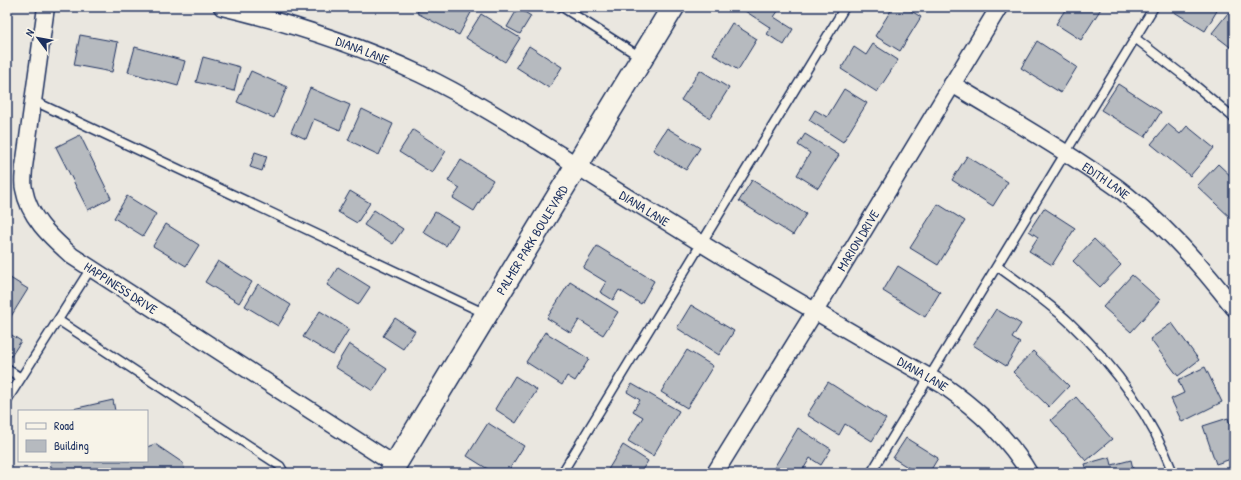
<svg xmlns="http://www.w3.org/2000/svg" width="1241" height="480" viewBox="0 0 1241 480" font-family="'Patrick Hand',sans-serif">
  <style>
    .building { fill: #b6babf; stroke: #1b2f5e }
    .lines { fill: none; stroke-linecap: round; stroke-linejoin: round }
    .service-casing { stroke: #1b2f5e; stroke-width: 11 }
    .minor-casing { stroke: #1b2f5e; stroke-width: 19 }
    .secondary-casing { stroke: #1b2f5e; stroke-width: 25 }
    .service { stroke: #f7f3e8; stroke-width: 8 }
    .minor { stroke: #f7f3e8; stroke-width: 16 }
    .secondary { stroke: #f7f3e8; stroke-width: 22 }
    .labels { text-anchor: middle; stroke-width: 4; stroke-linejoin: round; paint-order: stroke }
    .street-label { font-size: 13px; fill: #1b2f5e; stroke: #f7f3e8 }
  </style>
  <rect width="100%" height="100%" fill="#eae7e0"/>
  <filter id="ink" filterUnits="userSpaceOnUse"><feTurbulence type="fractalNoise" baseFrequency=".025" numOctaves="2"/><feDisplacementMap in="SourceGraphic" scale="8" xChannelSelector="R" yChannelSelector="G"/><feConvolveMatrix kernelMatrix="1 2 1 2 8 2 1 2 1" color-interpolation-filters="sRGB"/></filter>
  <g filter="url(#ink)">
    <path class="building" d="M420 7H474L459 35 417 13Z
      M739 7H781L774 17 793 29 784 45 767 34 771 28Z
      M893 7H905L921 17 900 51 875 36Z
      M1067 7H1102L1081 40 1056 24Z
      M1173 7H1214L1218 9 1205 31 1171 10Z
      M518 8 531 16 520 34 507 27Z
      M1228 13 1234 17V50L1212 33Z
      M481 14 520 38 505 62 466 38Z
      M732 23 757 39 738 70 713 54Z
      M80 35 118 42 112 72 74 65Z
      M1037 41 1077 67 1061 93 1021 68Z
      M873 44 898 60 877 92 841 69 854 47 866 55Z
      M529 46 562 67 549 88 516 67Z
      M135 47 185 61 178 86 128 72Z
      M203 57 240 67 234 91 196 82Z
      M700 70 729 88 710 118 681 100Z
      M251 71 287 87 274 118 237 102Z
      M1118 84 1161 112 1145 137 1101 110Z
      M310 88 350 105 340 130 314 119 306 139 291 132Z
      M844 89 867 103 843 142 809 120 815 110 827 117Z
      M362 109 393 124 379 155 348 140Z
      M1168 124 1180 134 1187 126 1214 148 1190 176 1151 144Z
      M667 128 700 148 686 170 653 150Z
      M413 130 446 151 432 173 399 152Z
      M805 134 839 155 818 188 797 175 810 153 798 145Z
      M80 135 111 198 88 210 56 147Z
      M255 152 267 156 262 171 250 167Z
      M967 156 1008 182 993 206 952 180Z
      M461 160 493 180 474 211 453 198 460 188 448 181Z
      M1218 164 1234 179V221L1197 186Z
      M752 180 806 214 793 235 739 201Z
      M350 191 370 203 357 223 338 212Z
      M127 196 156 214 143 236 114 218Z
      M938 204 965 221 938 265 910 248Z
      M1044 208 1075 228 1052 265 1029 251 1038 237 1029 231Z
      M374 210 403 229 393 244 364 225Z
      M435 212 458 226 446 246 423 232Z
      M166 224 199 245 186 266 153 246Z
      M1094 239 1121 265 1100 287 1073 261Z
      M597 246 654 281 641 304 619 290 613 300 600 292 606 282 583 268Z
      M218 261 252 282 239 303 205 282Z
      M898 266 940 292 925 317 883 291Z
      M338 267 370 287 358 305 327 285Z
      M1132 275 1160 300 1131 332 1103 307Z
      M7 276 28 289 10 318 7 316Z
      M570 282 618 312 603 335 579 320 571 333 547 318Z
      M258 284 291 305 278 326 245 306Z
      M691 305 734 331 719 355 677 328Z
      M996 309 1021 324 1012 338 1020 343 1006 366 973 345Z
      M320 311 349 329 333 355 303 337Z
      M395 318 415 331 403 349 383 336Z
      M1172 323 1199 360 1178 376 1150 339Z
      M7 332 21 341 10 358 7 356Z
      M545 332 589 359 575 381 567 376 562 385 526 362Z
      M349 344 387 369 373 391 335 367Z
      M687 350 713 366 687 408 661 392Z
      M1033 351 1069 386 1049 407 1013 372Z
      M1205 367 1222 402 1182 422 1171 399 1184 393 1178 380Z
      M515 376 537 390 516 423 495 409Z
      M828 382 886 419 872 441 845 424 839 435 807 415Z
      M632 384 679 411 653 456 628 441 643 417 633 411 640 400 627 392Z
      M1076 397 1112 439 1086 461 1051 420Z
      M113 400 115 411H64Z
      M1228 418 1234 436V458L1216 464 1203 426Z
      M488 423 524 446 507 473H494L467 456Z
      M798 428 831 449 821 465 810 458 801 473H774L772 471Z
      M906 438 938 458 929 473H917L893 458Z
      M155 444 183 463 185 473H60L51 467 50 461H147V447Z
      M623 445 648 461 640 473H606Z
      M1110 457 1112 465 1131 460 1134 473H1088L1085 464Z"/>
    <g class="lines">
      <defs>
        <path id="service" d="M562 7 642 58
          M1135 38 1184 76 1234 118
          M32 100 486 314
          M997 266C1020 283 1048 302 1069 322 1113 364 1151 415 1173 473
          M58 320 280 466 284 473
          M7 369 21 378
          M7 400 91 268
          M562 473 845 7
          M871 473 1154 7"/>
        <g id="minor">
          <path id="s1" d="M46 7 24 167C24 174 22 182 24 189 29 218 51 237 72 256L395 465"/>
          <path id="s2" d="M222 7C290 23 356 44 420 74 468 97 514 126 559 154 601 182 645 208 688 235 771 287 857 336 943 385 977 409 1008 437 1029 473"/>
          <path id="s3" d="M952 84C1000 113 1048 140 1093 171 1103 178 1113 184 1123 192 1165 225 1201 265 1234 308"/>
          <path id="s4" d="M715 473 815 311 999 7"/>
        </g>
        <g id="secondary">
          <path id="s5" d="M390 473 673 7"/>
        </g>
      </defs>
      <use href="#service" class="service-casing"/>
      <use href="#minor" class="minor-casing"/>
      <use href="#secondary" class="secondary-casing"/>
      <use href="#service" class="service"/>
      <use href="#minor" class="minor"/>
      <use href="#secondary" class="secondary"/>
    </g>
  </g>
  <g class="labels">
    <g class="street-label">
      <text dy="5" stroke="none"><textPath href="#s2" startOffset="147">DIANA LANE</textPath></text>
      <text dy="5" stroke="none"><textPath href="#s3" startOffset="182">EDITH LANE</textPath></text>
      <text dy="5" stroke="none"><textPath href="#s2" startOffset="471">DIANA LANE</textPath></text>
      <text dy="5" stroke="none"><textPath href="#s5" startOffset="273">PALMER PARK BOULEVARD</textPath></text>
      <text dy="5" stroke="none"><textPath href="#s4" startOffset="273">MARION DRIVE</textPath></text>
      <text dy="5" stroke="none"><textPath href="#s1" startOffset="326">HAPPINESS DRIVE</textPath></text>
      <text dy="5" stroke="none"><textPath href="#s2" startOffset="795">DIANA LANE</textPath></text>
    </g>
  </g>
  <rect width="1241" height="480" fill="none" stroke="#f7f3e8" stroke-width="24"/>
  <rect x="12" y="12" width="1217" height="456" fill="none" stroke="#1b2f5e" stroke-width="1.5" filter="url(#ink)"/>
  <rect x="18" y="410" width="130" height="52" fill="#f7f3e8" stroke="#9fa5b1"/>
  <rect x="26" y="423" width="20" height="6" fill="#f7f3e8" stroke="#9fa5b1"/>
  <text x="54" y="430" font-size="12" fill="#1b2f5e">Road</text>
  <rect x="26" y="440" width="20" height="12" fill="#b6babf" stroke="#9fa5b1"/>
  <text x="54" y="450" font-size="12" fill="#1b2f5e">Building</text>
  <g transform="translate(38 38) rotate(302)" stroke="#f7f3e8" stroke-width="3" paint-order="stroke">
  <path d="M0-3L7 15L0 10L-7 15Z" fill="#1b2f5e"/>
  <text y="-6" font-size="11" font-weight="bold" text-anchor="middle" fill="#1b2f5e">N</text>
  </g>
</svg>
